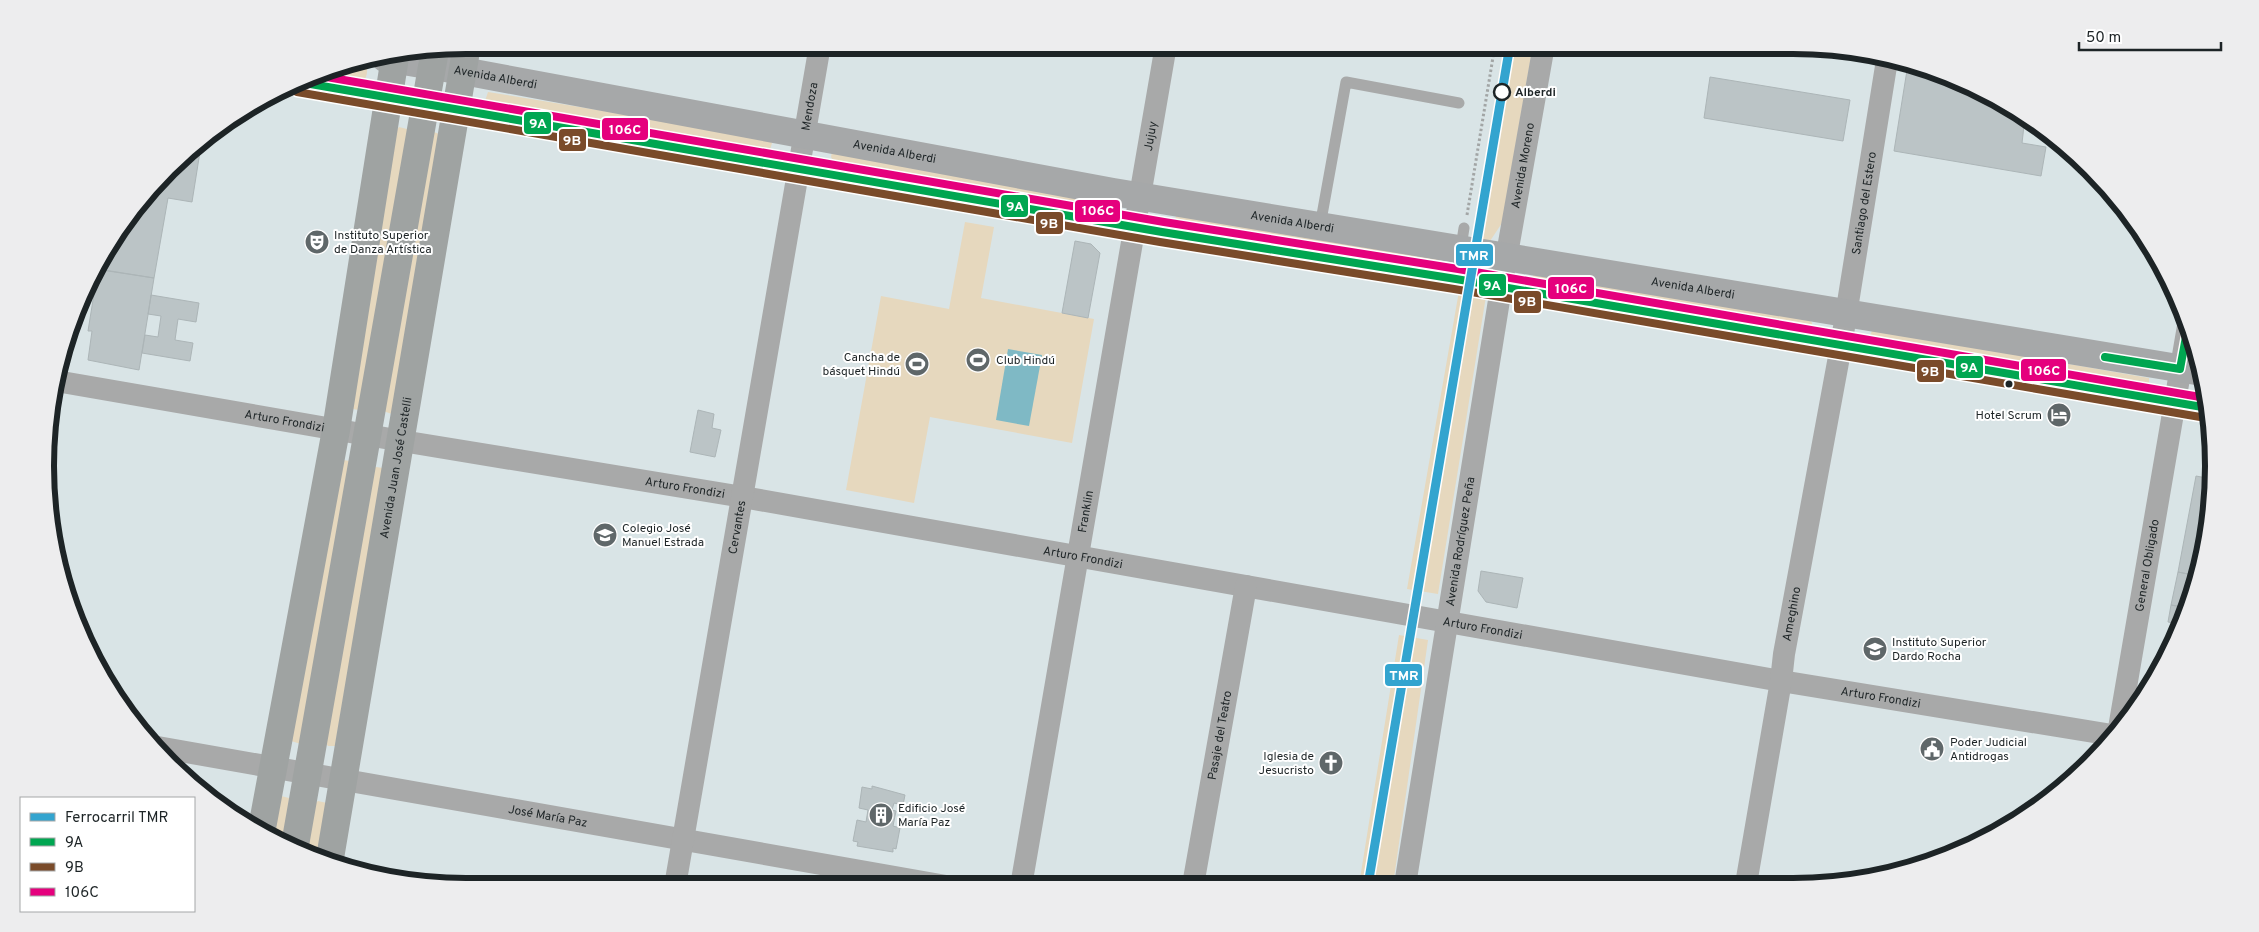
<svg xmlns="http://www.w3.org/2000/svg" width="2259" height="932" viewBox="0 0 2259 932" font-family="Overpass,sans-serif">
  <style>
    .green { fill: #e6d8be }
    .water { fill: #7fb9c5 }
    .building { fill: #bbc4c6; stroke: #acb5b7 }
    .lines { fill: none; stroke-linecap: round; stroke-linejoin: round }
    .path { stroke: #a2a5a5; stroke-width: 3; stroke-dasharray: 2.5 2.5; stroke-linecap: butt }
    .service { stroke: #a8a9a9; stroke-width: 11 }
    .minor { stroke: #a8a9a9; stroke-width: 22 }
    .secondary { stroke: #a6a8a9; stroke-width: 28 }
    .primary { stroke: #9fa3a2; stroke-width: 28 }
    .bus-1-casing { stroke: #fff; stroke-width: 11 }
    .bus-2-casing { stroke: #fff; stroke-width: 11 }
    .bus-3-casing { stroke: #fff; stroke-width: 11 }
    .bus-1 { stroke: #00a651; stroke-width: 8 }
    .bus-2 { stroke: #7a4b2a; stroke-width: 8 }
    .bus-3 { stroke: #e5007d; stroke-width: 8 }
    .rail-1-casing { stroke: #fff; stroke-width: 12 }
    .rail-1 { stroke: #33a4cf; stroke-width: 9 }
    .stop-dot { fill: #fff; stroke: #1d2426; stroke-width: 2.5 }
    .bus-dot { fill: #1d2426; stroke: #fff; stroke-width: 2 }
    .labels { text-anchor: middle; stroke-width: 4; stroke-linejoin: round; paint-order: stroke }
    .street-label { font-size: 12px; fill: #1d2426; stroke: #fff }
    .stop-label { font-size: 12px; font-weight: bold; fill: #1d2426; stroke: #fff; text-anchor: start }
    .poi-label { font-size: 12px; fill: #1d2426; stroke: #fff; text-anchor: start }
    .rim { fill: none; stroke: #1d2426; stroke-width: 6 }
    .line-badge { stroke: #fff; stroke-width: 2 }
    .badge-label { font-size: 14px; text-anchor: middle; font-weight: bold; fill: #fff }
  </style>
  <rect width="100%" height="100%" fill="#d9e4e6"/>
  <path class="green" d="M1504 45H1533L1502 223 1490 241 1472 237Z
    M359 63 365 64C369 71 367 77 362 83L315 75 330 67Z
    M488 92 768 138 772 143 770 150 485 101Z
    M399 127 407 129 409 134 359 410 352 409 396 131Z
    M434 132 439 134 392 414 383 411Z
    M832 152 1097 198 1095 209 834 162 831 157Z
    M1177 209 1441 255 1439 268 1175 222Z
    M965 222 994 227 981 298 1094 319 1072 443 930 417 914 503 846 490 881 296 949 309Z
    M1534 272 1809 319 1812 323V328L1532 279Z
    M1459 291 1486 296 1438 594 1407 589Z
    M1876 330 2149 378V387L1871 340 1870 335 1872 331Z
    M343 460 350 461 301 744 291 741Z
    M376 467 383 468 335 746H328L325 742 372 471Z
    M1399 635 1428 640 1393 885H1359Z
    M281 796 289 798 286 841 272 833Z
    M318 801 327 803 320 859 305 851 313 805Z"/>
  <path class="water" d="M1008 349 1042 355 1029 426 996 420Z"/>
  <path class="building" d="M1908 64 1928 67 2003 101 2025 117 2022 143 2046 147 2041 176 1894 151Z
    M1710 77 1850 100 1843 141 1704 118Z
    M202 139 192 202 168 198 154 278 95 269 101 256 189 149Z
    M1075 241 1091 244 1100 253 1088 318 1062 313Z
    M98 269 154 278 139 370 88 360 92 331H88Z
    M151 295 199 303 196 322 178 319 175 340 193 343 190 361 142 353 145 335 158 337 161 316 148 314Z
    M698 410 714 414 712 428 721 430 715 457 690 452Z
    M2196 476 2212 479 2210 521 2198 576 2178 572Z
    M1481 571 1523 578 1517 608 1486 602 1478 591Z
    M2178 572 2198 576 2188 608 2171 605Z
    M2171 605 2188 608 2180 624 2168 622Z
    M2164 641 2171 642 2156 674Z
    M872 786 905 795 903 805 894 803 892 810 896 811 893 826 900 828 896 849 893 848V852L857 846 858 842 853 841 857 820 866 822 868 810 859 808 862 787 872 789Z"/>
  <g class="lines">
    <path class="path" d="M1467 215 1495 45"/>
    <path class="service" d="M1320 226 1346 82 1459 103
      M1456 279 1464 228"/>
    <g class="minor">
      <path id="s1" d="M56 381 402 441 743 497 1781 681 2112 735"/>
      <path id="s2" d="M2119 728 2188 326"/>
      <path id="s3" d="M152 746 946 886"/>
      <path id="s4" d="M1746 884 1781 681 1784 654 1841 346 1887 60"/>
      <path id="s5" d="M1193 885 1246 586"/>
      <path id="s6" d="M1405 885 1501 288 1544 45"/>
      <path id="s7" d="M675 886 820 45"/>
      <path id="s8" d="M1021 886 1166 45"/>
    </g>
    <g class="secondary">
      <path id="s9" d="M385 58 463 71 1113 192 2202 372"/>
      <path d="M299 82 1162 232 1456 279 2208 408"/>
    </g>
    <g class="primary">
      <path d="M262 828 336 430 395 57"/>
      <path d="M295 845 435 50"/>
      <path id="s10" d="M329 864 467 45"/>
    </g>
    <defs>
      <path id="bus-1" d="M299 82 1162 232 1456 279 2208 408
        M2105 357 2180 369 2188 326"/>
      <path id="bus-2" d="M297 92 1160 242 1454 289 2206 418"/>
      <path id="bus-3" d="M315 75 1164 222 1458 269 2206 398"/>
    </defs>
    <use href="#bus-1" class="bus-1-casing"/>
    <use href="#bus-2" class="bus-2-casing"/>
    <use href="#bus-3" class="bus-3-casing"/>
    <use href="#bus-1" class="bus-1"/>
    <use href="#bus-2" class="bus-2"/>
    <use href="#bus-3" class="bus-3"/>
    <defs>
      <path id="rail-1" d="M1368 885 1510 45"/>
    </defs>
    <use href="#rail-1" class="rail-1-casing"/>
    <use href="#rail-1" class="rail-1"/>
  </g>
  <defs>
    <symbol id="theatre-disc" viewBox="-11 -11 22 22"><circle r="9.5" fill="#5f6769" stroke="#fff"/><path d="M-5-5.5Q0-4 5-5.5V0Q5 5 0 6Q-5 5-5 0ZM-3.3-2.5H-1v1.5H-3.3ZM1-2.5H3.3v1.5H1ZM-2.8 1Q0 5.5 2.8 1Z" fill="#fff"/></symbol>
    <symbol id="stadium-disc" viewBox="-11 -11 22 22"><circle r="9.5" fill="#5f6769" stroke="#fff"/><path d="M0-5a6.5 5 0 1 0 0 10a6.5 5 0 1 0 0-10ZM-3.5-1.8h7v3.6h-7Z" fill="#fff"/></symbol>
    <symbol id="hotel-disc" viewBox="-11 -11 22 22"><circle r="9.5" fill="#5f6769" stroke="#fff"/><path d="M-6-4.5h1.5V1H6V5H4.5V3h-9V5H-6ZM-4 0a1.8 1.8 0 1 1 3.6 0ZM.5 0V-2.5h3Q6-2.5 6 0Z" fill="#fff"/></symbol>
    <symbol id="school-disc" viewBox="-11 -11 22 22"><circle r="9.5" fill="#5f6769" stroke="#fff"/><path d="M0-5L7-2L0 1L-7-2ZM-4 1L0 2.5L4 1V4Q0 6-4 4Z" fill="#fff"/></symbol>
    <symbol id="university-disc" viewBox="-11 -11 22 22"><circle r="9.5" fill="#5f6769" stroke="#fff"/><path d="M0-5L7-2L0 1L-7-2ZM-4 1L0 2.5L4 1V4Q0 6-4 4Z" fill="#fff"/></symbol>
    <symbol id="civic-disc" viewBox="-11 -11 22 22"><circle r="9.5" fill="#5f6769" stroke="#fff"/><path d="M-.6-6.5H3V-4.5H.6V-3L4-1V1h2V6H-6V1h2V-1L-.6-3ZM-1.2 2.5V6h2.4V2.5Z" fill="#fff"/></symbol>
    <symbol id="church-disc" viewBox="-11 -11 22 22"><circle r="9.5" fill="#5f6769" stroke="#fff"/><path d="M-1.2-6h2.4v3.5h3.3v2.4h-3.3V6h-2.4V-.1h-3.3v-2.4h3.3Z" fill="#fff"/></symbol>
    <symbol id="building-disc" viewBox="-11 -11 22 22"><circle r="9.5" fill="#5f6769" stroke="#fff"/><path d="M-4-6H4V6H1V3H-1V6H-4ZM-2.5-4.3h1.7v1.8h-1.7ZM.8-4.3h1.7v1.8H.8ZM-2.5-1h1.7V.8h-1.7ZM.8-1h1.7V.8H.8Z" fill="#fff"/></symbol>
  </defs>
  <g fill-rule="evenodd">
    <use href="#theatre-disc" x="303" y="228" width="28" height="28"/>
    <use href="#stadium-disc" x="964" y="346" width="28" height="28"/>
    <use href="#stadium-disc" x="903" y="350" width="28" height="28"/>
    <use href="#hotel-disc" x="2045" y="401" width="28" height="28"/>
    <use href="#school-disc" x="591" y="521" width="28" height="28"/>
    <use href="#university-disc" x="1861" y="635" width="28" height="28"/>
    <use href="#civic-disc" x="1918" y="735" width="28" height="28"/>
    <use href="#church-disc" x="1317" y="749" width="28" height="28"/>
    <use href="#building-disc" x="867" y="801" width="28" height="28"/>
  </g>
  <circle class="stop-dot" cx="1502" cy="92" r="8"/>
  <circle class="bus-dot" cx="2009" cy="384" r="4.5"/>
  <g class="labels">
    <g class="street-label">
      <text dy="4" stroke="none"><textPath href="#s9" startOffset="112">Avenida Alberdi</textPath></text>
      <text dy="4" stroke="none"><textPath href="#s7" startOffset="791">Mendoza</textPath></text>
      <text dy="4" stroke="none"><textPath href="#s8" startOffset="761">Jujuy</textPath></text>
      <text dy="4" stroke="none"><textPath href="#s9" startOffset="518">Avenida Alberdi</textPath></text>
      <text dy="4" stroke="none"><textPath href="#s6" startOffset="729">Avenida Moreno</textPath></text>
      <text dy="4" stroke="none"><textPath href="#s4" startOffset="691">Santiago del Estero</textPath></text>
      <text dy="4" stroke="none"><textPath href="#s9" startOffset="922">Avenida Alberdi</textPath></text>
      <text dy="4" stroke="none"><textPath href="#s9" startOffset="1328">Avenida Alberdi</textPath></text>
      <text dy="4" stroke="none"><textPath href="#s1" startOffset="232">Arturo Frondizi</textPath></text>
      <text dy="4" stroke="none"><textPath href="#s10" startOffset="402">Avenida Juan José Castelli</textPath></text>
      <text dy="4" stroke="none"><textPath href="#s1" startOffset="638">Arturo Frondizi</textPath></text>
      <text dy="4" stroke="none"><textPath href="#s8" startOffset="380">Franklin</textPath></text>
      <text dy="4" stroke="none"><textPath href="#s7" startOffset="364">Cervantes</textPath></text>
      <text dy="4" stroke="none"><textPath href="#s6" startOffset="348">Avenida Rodríguez Peña</textPath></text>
      <text dy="4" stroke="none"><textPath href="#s1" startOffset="1042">Arturo Frondizi</textPath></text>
      <text dy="4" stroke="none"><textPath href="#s2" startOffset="165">General Obligado</textPath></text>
      <text dy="4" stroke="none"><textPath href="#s4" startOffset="274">Ameghino</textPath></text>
      <text dy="4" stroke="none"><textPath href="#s1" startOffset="1448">Arturo Frondizi</textPath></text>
      <text dy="4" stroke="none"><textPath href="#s1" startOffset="1852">Arturo Frondizi</textPath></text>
      <text dy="4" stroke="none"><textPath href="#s5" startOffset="152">Pasaje del Teatro</textPath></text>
      <text dy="4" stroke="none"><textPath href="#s3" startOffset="402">José María Paz</textPath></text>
    </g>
    <g class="stop-label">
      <text x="1515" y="96">Alberdi</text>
    </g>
    <g class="poi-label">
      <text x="334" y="239">Instituto Superior<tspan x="334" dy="14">de Danza Artística</tspan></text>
      <text x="900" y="361" text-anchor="end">Cancha de<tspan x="900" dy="14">básquet Hindú</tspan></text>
      <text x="996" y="364">Club Hindú</text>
      <text x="2042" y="419" text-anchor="end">Hotel Scrum</text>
      <text x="622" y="532">Colegio José<tspan x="622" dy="14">Manuel Estrada</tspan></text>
      <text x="1892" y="646">Instituto Superior<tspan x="1892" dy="14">Dardo Rocha</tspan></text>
      <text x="1950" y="746">Poder Judicial<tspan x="1950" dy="14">Antidrogas</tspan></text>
      <text x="1314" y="760" text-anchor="end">Iglesia de<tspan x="1314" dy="14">Jesucristo</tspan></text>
      <text x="898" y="812">Edificio José<tspan x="898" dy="14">María Paz</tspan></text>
    </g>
  </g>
  <path d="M0 0H2259V932H0ZM466 54H1793A412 412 0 0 1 2205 466V466A412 412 0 0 1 1793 878H466A412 412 0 0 1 54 466V466A412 412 0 0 1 466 54Z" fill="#ededee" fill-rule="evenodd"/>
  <path class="rim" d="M466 54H1793A412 412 0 0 1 2205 466V466A412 412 0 0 1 1793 878H466A412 412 0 0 1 54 466V466A412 412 0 0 1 466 54Z"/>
  <g class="line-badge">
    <rect x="523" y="111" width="29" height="24" rx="5" fill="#00a651"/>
    <rect x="601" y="117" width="48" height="24" rx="5" fill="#e5007d"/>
    <rect x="558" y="128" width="29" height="24" rx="5" fill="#7a4b2a"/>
    <rect x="1000" y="194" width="29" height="24" rx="5" fill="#00a651"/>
    <rect x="1074" y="199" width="47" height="24" rx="5" fill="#e5007d"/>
    <rect x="1035" y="211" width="29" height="24" rx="5" fill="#7a4b2a"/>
    <rect x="1455" y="243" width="39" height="24" rx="5" fill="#33a4cf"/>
    <rect x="1478" y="273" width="29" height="24" rx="5" fill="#00a651"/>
    <rect x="1547" y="276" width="48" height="24" rx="5" fill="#e5007d"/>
    <rect x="1513" y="290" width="29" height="24" rx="5" fill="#7a4b2a"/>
    <rect x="1955" y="355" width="29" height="24" rx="5" fill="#00a651"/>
    <rect x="2020" y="358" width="47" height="24" rx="5" fill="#e5007d"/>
    <rect x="1916" y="359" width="29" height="24" rx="5" fill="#7a4b2a"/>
    <rect x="1384" y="663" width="39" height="24" rx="5" fill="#33a4cf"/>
  </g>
  <g class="badge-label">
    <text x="538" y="128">9A</text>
    <text x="625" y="134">106C</text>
    <text x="572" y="145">9B</text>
    <text x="1015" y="211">9A</text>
    <text x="1098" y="215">106C</text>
    <text x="1049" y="228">9B</text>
    <text x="1474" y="260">TMR</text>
    <text x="1492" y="290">9A</text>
    <text x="1571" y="293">106C</text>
    <text x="1527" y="306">9B</text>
    <text x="1969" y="372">9A</text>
    <text x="2044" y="375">106C</text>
    <text x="1930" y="376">9B</text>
    <text x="1404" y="680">TMR</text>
  </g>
  <rect x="20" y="797" width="175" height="115" fill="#ffffff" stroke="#a5a7a8"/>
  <rect x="30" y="813" width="25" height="8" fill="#33a4cf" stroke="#a5a7a8"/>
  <text x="65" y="822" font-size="15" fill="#1d2426">Ferrocarril TMR</text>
  <rect x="30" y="838" width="25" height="8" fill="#00a651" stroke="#a5a7a8"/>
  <text x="65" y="847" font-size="15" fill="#1d2426">9A</text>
  <rect x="30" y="863" width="25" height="8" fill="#7a4b2a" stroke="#a5a7a8"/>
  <text x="65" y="872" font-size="15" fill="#1d2426">9B</text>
  <rect x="30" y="888" width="25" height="8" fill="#e5007d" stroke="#a5a7a8"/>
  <text x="65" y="897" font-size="15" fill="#1d2426">106C</text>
  <path d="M2079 42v8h142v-8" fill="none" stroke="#1d2426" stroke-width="2.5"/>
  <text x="2086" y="42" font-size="15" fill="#1d2426" stroke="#ffffff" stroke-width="4" paint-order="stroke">50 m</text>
</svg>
